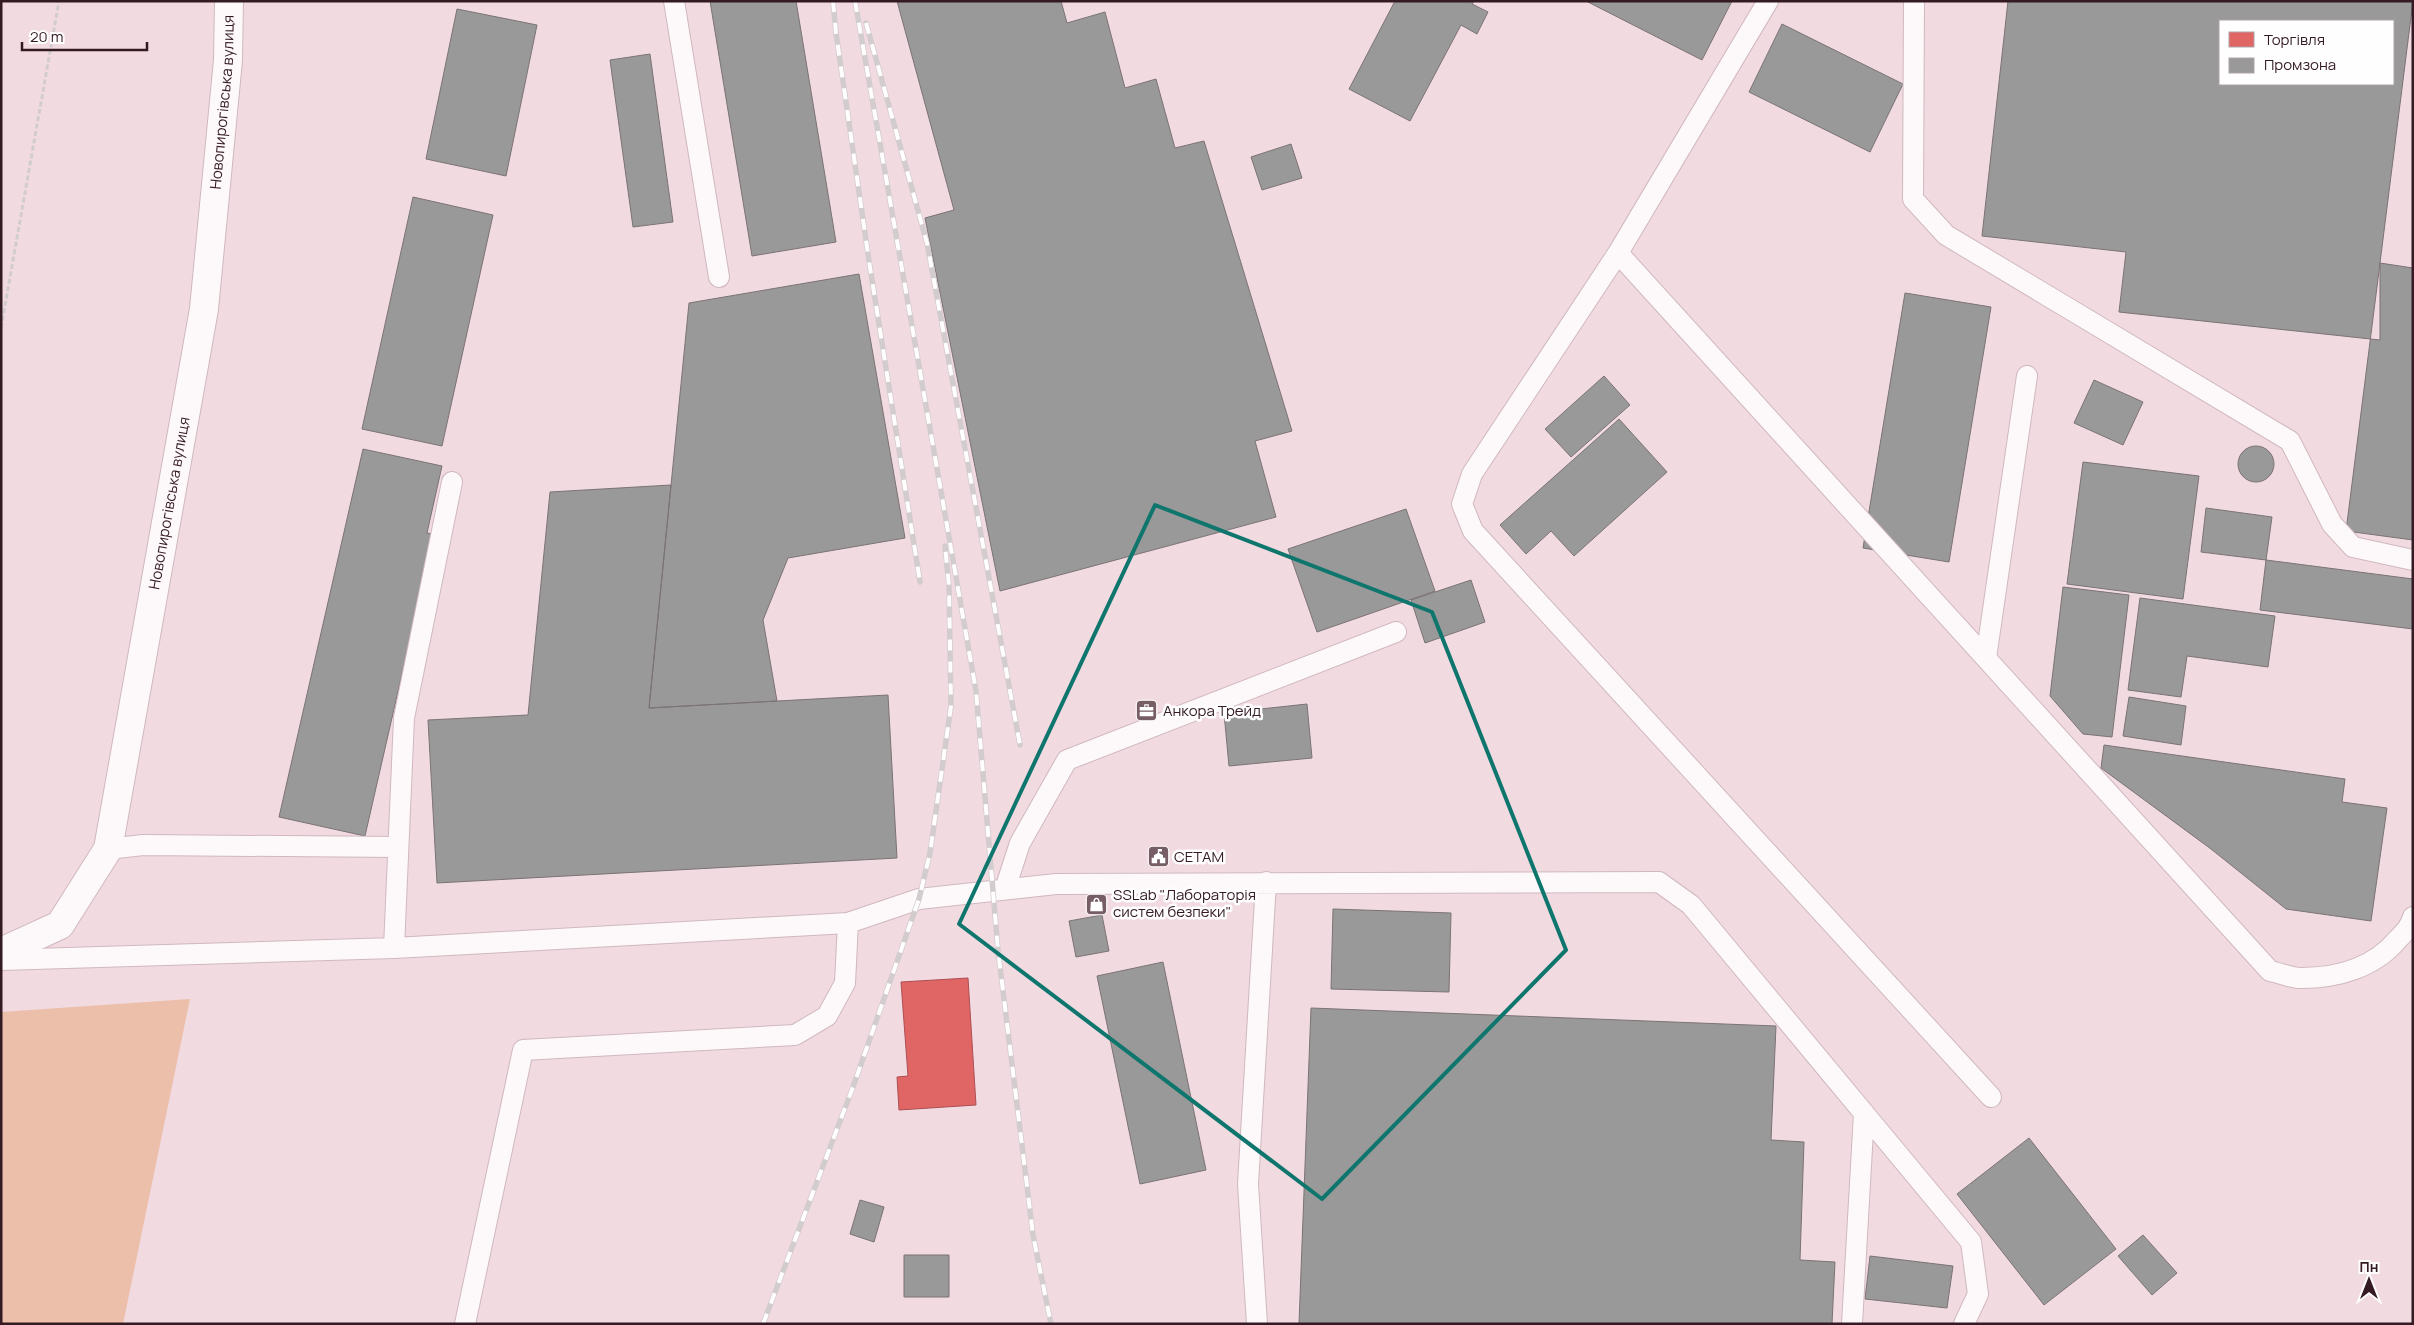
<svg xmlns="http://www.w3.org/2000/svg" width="2414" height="1325" viewBox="0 0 2414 1325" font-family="Manrope,sans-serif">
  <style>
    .green { fill: #ebbfaa }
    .shops { fill: #e06666; stroke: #ac4f52 }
    .industry { fill: #999; stroke: #7b7376; fill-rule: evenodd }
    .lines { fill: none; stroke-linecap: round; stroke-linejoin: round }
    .service-casing { stroke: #d0b8bf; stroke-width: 22 }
    .minor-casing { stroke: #d0b8bf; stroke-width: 30 }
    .path { stroke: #d3ccce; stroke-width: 3; stroke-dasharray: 5 2.5; stroke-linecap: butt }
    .service { stroke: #fdf9fa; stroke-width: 20 }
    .minor { stroke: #fdf9fa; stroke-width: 28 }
    .rail-casing { stroke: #d3ccce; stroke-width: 5.5 }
    .rail { stroke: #fefefe; stroke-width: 4; stroke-dasharray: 11; stroke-linecap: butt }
    .marked { fill: none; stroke: #0f766e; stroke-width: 4; stroke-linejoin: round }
    .labels { text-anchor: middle; stroke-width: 5; stroke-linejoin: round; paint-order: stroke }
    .street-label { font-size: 15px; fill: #341a23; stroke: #fefefe }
    .poi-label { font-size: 15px; fill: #341a23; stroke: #fefefe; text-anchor: start }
  </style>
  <rect width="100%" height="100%" fill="#f2dae1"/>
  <path class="green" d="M190 999 123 1324H1V1012Z"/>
  <path class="shops" d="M968 978 976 1105 899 1110 897 1077 908 1076 901 982Z"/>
  <path class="industry" d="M710 1H796L836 242 752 256Z
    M897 1H1061L1067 23 1105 12 1125 88 1156 79 1175 148 1204 141 1292 431 1255 441 1276 517 1000 591 925 218 954 210Z
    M1395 1H1474L1472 4 1488 12 1477 34 1461 25 1410 121 1349 89Z
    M1586 1H1732L1702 60Z
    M2008 1H2413L2380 263V340L2119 312 2126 252 1982 236ZM2220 21H2393V84H2220Z
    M457 9 537 25 506 176 426 159Z
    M1782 24 1903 84 1870 152 1749 92Z
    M650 54 673 222 633 227 610 60Z
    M1291 144 1302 178 1262 190 1251 157Z
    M413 197 493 215 442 446 362 429Z
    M2380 263 2413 268V540L2346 531Z
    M859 274 905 538 788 558 763 620 777 701 649 708 689 303Z
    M1905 293 1991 307 1949 562 1863 548Z
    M1604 376 1630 405 1571 457 1545 429Z
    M2094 380 2143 402 2123 445 2074 423Z
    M1619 419 1667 472 1574 556 1551 531 1526 554 1500 525Z
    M2238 464a18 18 0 1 1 36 0a18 18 0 1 1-36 0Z
    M363 449 442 466 427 533 434 534 365 836 279 817Z
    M2083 462 2199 476 2183 599 2067 584Z
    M671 485 649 708 888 695 897 858 437 883 428 720 528 715 550 492Z
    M2206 508 2272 517 2266 560 2201 552Z
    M1406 509 1435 591 1317 632 1288 549Z
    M2266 560 2413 579V629L2260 610Z
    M1471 580 1485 622 1425 643 1411 600Z
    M2063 587 2129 595 2112 737 2083 734 2050 696Z
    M2140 598 2275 616 2268 667 2187 656 2181 697 2128 690Z
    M2129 697 2186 706 2181 745 2123 736Z
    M1307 704 1312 758 1229 766 1224 713Z
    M2104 745 2345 779 2342 802 2387 808 2371 921 2286 909 2211 849 2101 768Z
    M1333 909 1451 913 1449 992 1331 989Z
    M1102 915 1109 951 1076 957 1069 921Z
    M1163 962 1206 1170 1140 1184 1097 976Z
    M1311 1008 1776 1026 1771 1140 1804 1142 1800 1260 1835 1262 1832 1324H1299Z
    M2029 1138 2116 1249 2044 1305 1957 1194Z
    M860 1200 884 1207 874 1242 850 1234Z
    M2143 1235 2177 1273 2152 1295 2118 1256Z
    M904 1255H949V1297H904Z
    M1870 1256 1953 1266 1947 1308 1865 1299Z"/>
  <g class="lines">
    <defs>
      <path id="service" d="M674 1 719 277
        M1768 1 1618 253 1472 474 1462 504 1473 531 1991 1097
        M1914 1 1913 199 1946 235 2290 441 2332 524 2353 547 2413 560
        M1618 253 2270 971C2280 973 2291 978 2301 978 2337 978 2374 968 2398 939 2405 932 2410 927 2413 917
        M1986 658 2027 376
        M108 849 143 845 398 847
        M1005 889 1020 843 1067 760 1396 632
        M394 948 404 718 452 482
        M1 960 394 948 848 923 919 899 1056 884 1659 882 1691 905 1971 1242 1978 1294 1964 1324
        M465 1324 523 1050 795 1035 827 1016 845 983 848 923
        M1257 1324 1248 1184 1266 882
        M1852 1324 1864 1113"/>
      <g id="minor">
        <path id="s1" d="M1 952 60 925 108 849 204 309 228 60 229 1"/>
      </g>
    </defs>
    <use href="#service" class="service-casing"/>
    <use href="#minor" class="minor-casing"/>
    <path class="path" d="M1 328 59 1"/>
    <use href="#service" class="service"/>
    <use href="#minor" class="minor"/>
    <defs>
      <path id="rail" d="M833 1 836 33 869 261 920 582
        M855 1 976 691 998 950 1033 1235 1051 1324
        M866 23 927 243 1020 745
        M763 1324 853 1087 919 899 930 853 951 706 949 586 945 546"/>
    </defs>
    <use href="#rail" class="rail-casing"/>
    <use href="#rail" class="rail"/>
  </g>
  <path class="marked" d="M1155 505 1432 612 1566 950 1322 1199 959 924Z"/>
  <defs>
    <symbol id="office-square" viewBox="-11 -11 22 22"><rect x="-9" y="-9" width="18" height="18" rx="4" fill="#765d66" stroke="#fefefe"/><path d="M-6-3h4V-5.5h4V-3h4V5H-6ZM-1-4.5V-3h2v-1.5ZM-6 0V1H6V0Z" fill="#fff"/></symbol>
    <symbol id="civic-square" viewBox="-11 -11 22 22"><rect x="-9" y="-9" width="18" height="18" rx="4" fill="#765d66" stroke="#fefefe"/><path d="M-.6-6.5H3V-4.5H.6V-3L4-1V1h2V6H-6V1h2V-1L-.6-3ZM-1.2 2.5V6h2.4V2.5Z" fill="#fff"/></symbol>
    <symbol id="shop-square" viewBox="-11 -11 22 22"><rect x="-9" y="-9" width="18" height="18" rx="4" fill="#765d66" stroke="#fefefe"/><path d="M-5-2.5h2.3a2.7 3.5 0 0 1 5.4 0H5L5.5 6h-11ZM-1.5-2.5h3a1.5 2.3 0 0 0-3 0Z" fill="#fff"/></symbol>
  </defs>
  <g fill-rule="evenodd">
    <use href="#office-square" x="1134" y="698" width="25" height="25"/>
    <use href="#civic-square" x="1146" y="844" width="25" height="25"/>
    <use href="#shop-square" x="1084" y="892" width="25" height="25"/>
  </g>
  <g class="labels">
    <g class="street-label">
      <text dy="5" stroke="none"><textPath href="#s1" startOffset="911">Новопирогівська вулиця</textPath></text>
      <text dy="5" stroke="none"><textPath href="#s1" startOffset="506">Новопирогівська вулиця</textPath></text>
    </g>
    <g class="poi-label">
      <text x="1163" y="716">Анкора Трейд</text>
      <text x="1174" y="862">СЕТАМ</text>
      <text x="1113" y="900">SSLab "Лабораторія<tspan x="1113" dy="17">систем безпеки"</tspan></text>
    </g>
  </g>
  <rect width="2414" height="1325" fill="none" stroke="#341a23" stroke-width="5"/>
  <rect x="2219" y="20" width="175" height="65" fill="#fefefe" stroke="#ada3a6"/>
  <rect x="2229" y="32" width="25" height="15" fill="#e06666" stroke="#ada3a6"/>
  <text x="2264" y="45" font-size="15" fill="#341a23">Торгівля</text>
  <rect x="2229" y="58" width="25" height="15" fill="#999999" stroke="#ada3a6"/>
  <text x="2264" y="70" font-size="15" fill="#341a23">Промзона</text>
  <g transform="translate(2369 1280)" stroke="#fefefe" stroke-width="4" paint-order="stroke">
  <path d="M0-4L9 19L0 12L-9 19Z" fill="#341a23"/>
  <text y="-8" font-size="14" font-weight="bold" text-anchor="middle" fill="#341a23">Пн</text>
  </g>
  <path d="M22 42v8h125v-8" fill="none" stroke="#341a23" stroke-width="2.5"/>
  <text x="30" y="42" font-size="15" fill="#341a23" stroke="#fefefe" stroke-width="4" paint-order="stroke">20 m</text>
</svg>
